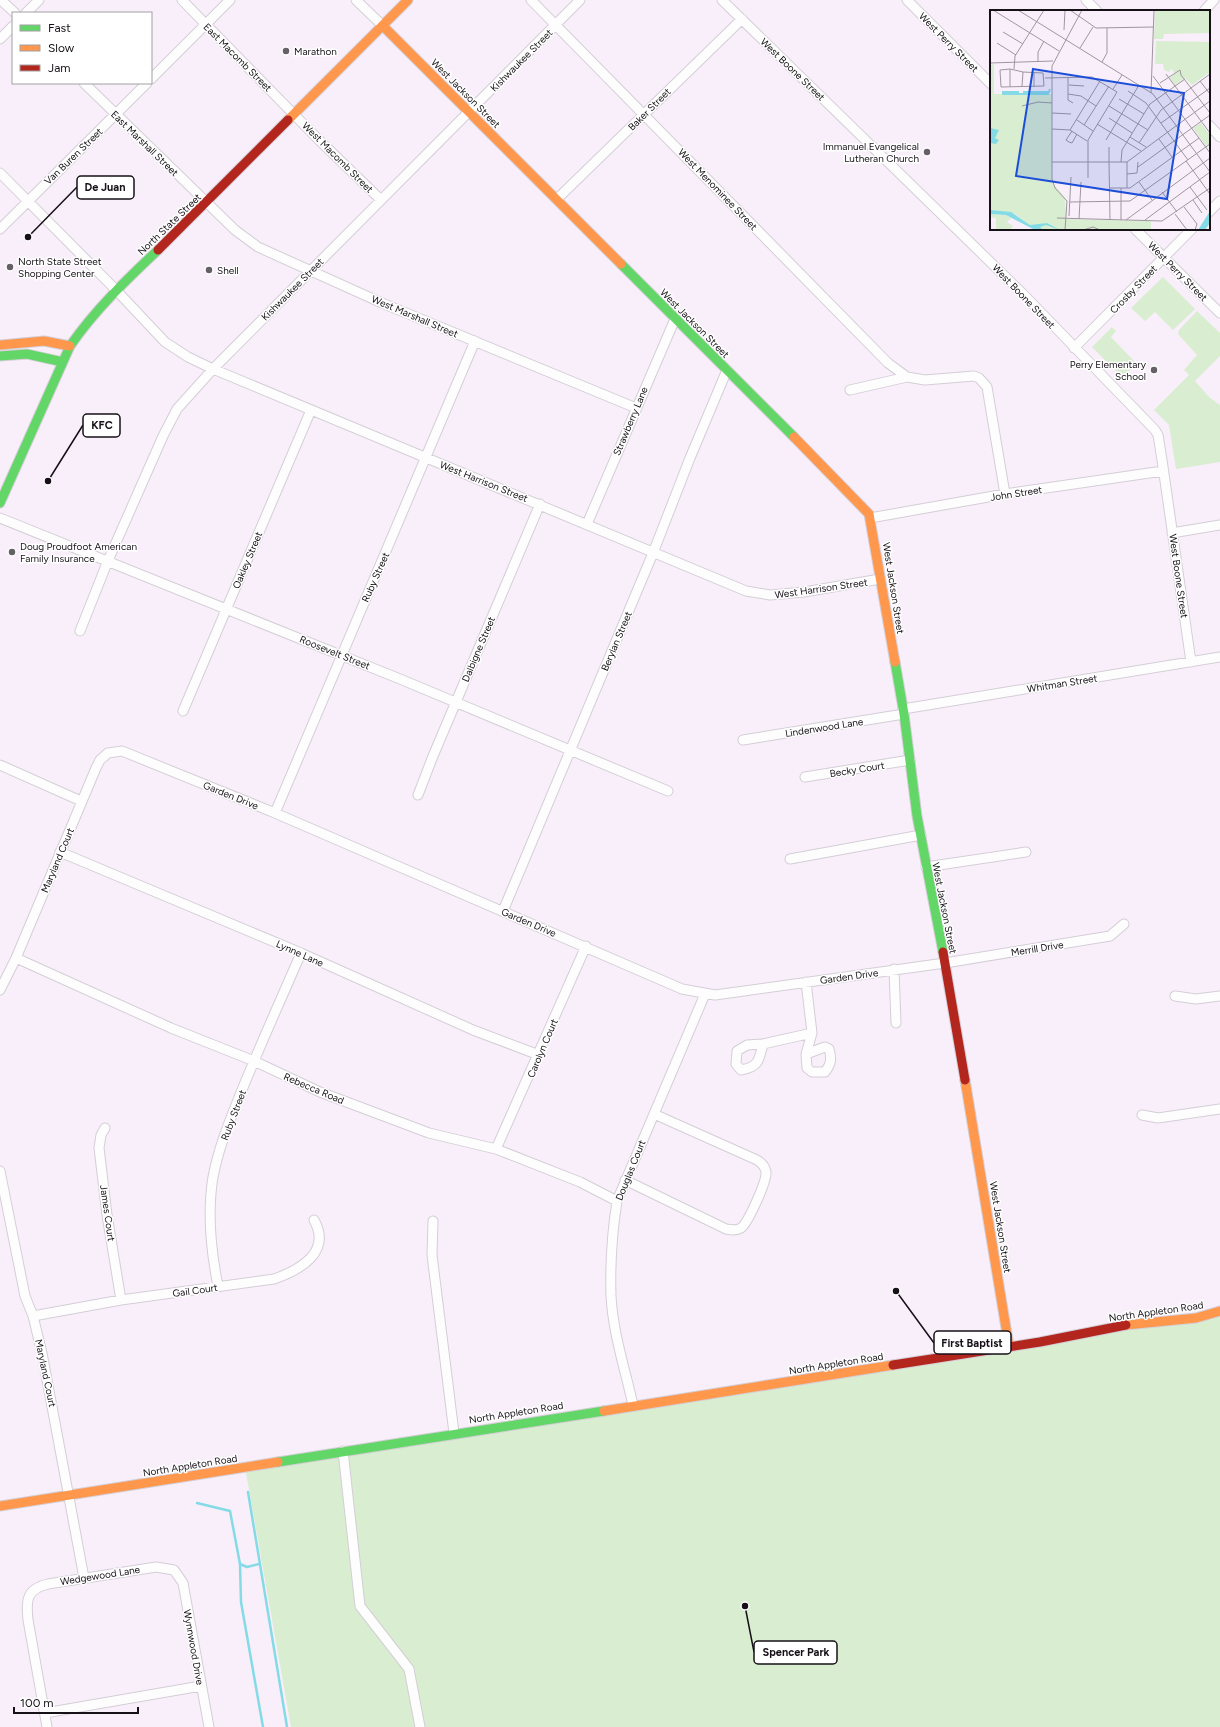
<svg xmlns="http://www.w3.org/2000/svg" width="1220" height="1727" viewBox="0 0 1220 1727" font-family="Figtree,sans-serif">
  <style>
    .green { fill: #d9edd0 }
    .lines { fill: none; stroke-linecap: round; stroke-linejoin: round }
    .stream { stroke: #84dbe6; stroke-width: 2.5 }
    .street-casing { stroke: #d4ced6; stroke-width: 11 }
    .fast-casing { stroke: #d4ced6; stroke-width: 11 }
    .slow-casing { stroke: #d4ced6; stroke-width: 11 }
    .jam-casing { stroke: #d4ced6; stroke-width: 11 }
    .street { stroke: #fefdfe; stroke-width: 9 }
    .fast { stroke: #63d668; stroke-width: 9 }
    .slow { stroke: #ff974d; stroke-width: 9 }
    .jam { stroke: #b3261e; stroke-width: 9 }
    .poi-dot { fill: #655f66; stroke: #fff; stroke-width: 1.5 }
    .labels { text-anchor: middle; stroke-width: 3; stroke-linejoin: round; paint-order: stroke }
    .street-label { font-size: 10px; fill: #161117; stroke: #fff }
    .poi-label { font-size: 10px; fill: #161117; stroke: #fff; text-anchor: start }
    .inset-river { fill: none; stroke: #84dbe6; stroke-width: 2 }
    .inset-road { fill: none; stroke: #9e969f; stroke-width: 1 }
    .view { fill: #1d4ed8; fill-opacity: 0.15; stroke: #1d4ed8; stroke-width: 2 }
    .inset-edge { fill: none; stroke: #161117; stroke-width: 2 }
    .leader { fill: none; stroke: #161117; stroke-width: 1.5 }
    .callout-dot { fill: #161117; stroke: #fff; stroke-width: 1.5 }
    .callout { fill: #fff; stroke: #161117; stroke-width: 1.5 }
    .callout-label { font-size: 11px; text-anchor: middle; font-weight: bold; fill: #161117 }
  </style>
  <rect width="100%" height="100%" fill="#f8effa"/>
  <path class="green" d="M1163 277 1195 309 1173 330 1155 312 1145 321 1131 308Z
    M1197 311 1220 333V356L1195 381 1209 397 1220 405V462L1176 469 1169 425 1154 410 1189 375 1184 370 1197 355 1178 334 1179 330Z
    M1112 327 1116 331 1111 337 1134 361 1133 367 1122 377 1092 347Z
    M1220 1311V1727H291L245 1467Z"/>
  <g class="lines">
    <path class="stream" d="M248 1492 287 1727
      M197 1503 230 1511 240 1564 241 1602 263 1727
      M240 1564 247 1567 259 1564"/>
    <defs>
      <path id="street" d="M1 0 15 13
        M182 0 319 140 381 200
        M356 0 383 26
        M531 0 888 363 907 377
        M722 0 1022 293 1155 430 1158 435 1162 460 1191 662
        M907 0 991 84
        M1086 0 1097 11
        M1204 11 1214 0
        M26 13 39 0
        M0 39 13 26
        M151 79 230 0
        M84 83 235 230 258 247 382 303 636 408
        M1209 125 1220 137
        M0 173 116 290 165 342 188 357 213 369 746 591 770 595 804 592 880 579
        M557 199 742 19
        M1209 212 1220 201
        M0 229 147 83
        M1135 229 1220 313
        M1074 348 1192 229
        M850 390 907 377 925 380 974 376 979 378 987 387 1005 494
        M0 518 400 679 668 791
        M870 518 1005 494 1163 471
        M587 524 675 319
        M1172 533 1220 525
        M80 631 107 563 163 436 177 409 213 369 580 0
        M903 709 1220 657
        M183 711 311 410
        M743 740 904 714
        M0 765 81 801
        M805 777 910 760
        M418 795 433 756 540 504
        M275 813 475 341
        M60 852 301 953 473 1030 539 1055
        M790 859 921 835
        M926 867 1026 852
        M503 911 653 553 690 458 727 370
        M16 958 171 1028 254 1061 320 1092 429 1133 496 1149 580 1182 617 1201
        M894 969 896 1023
        M0 990 16 958 96 768 100 760 108 753 122 751 275 813 682 989 715 995 945 963 1110 936 1124 924
        M1175 996 1196 999 1220 996
        M763 1044C759 1060 759 1067 741 1070L736 1064 737 1051 747 1045Z
        M763 1044 812 1033
        M825 1047 829 1049C832 1059 831 1064 825 1072H812L807 1068 806 1054Z
        M806 1054 812 1033 806 982
        M1142 1115 1158 1118 1220 1109
        M105 1128 101 1135 99 1148 107 1215 121 1300
        M496 1149 586 946
        M0 1171 25 1296 33 1316 42 1353 84 1578
        M625 1180 726 1229C731 1230 736 1231 741 1228 748 1223 767 1181 766 1172 765 1166 762 1163 757 1160L654 1114
        M433 1221 432 1255 454 1433
        M218 1286C211 1251 207 1213 213 1177 219 1145 232 1115 244 1085 262 1041 282 997 301 953
        M33 1316 121 1300 274 1279C300 1270 332 1252 314 1220
        M633 1405C625 1369 613 1333 611 1296 610 1264 612 1233 617 1201L705 994
        M343 1451 360 1606 409 1669 420 1727
        M45 1713 201 1686
        M47 1727 28 1620C26 1601 26 1589 48 1584L156 1567 174 1570 183 1583 209 1727"/>
      <path id="fast" d="M621 264 794 437
        M0 356 27 354 63 362
        M0 503 70 346C95 310 126 280 158 250
        M895 662 904 714 917 816 943 952
        M278 1462 604 1411"/>
      <path id="slow" d="M383 26 621 264
        M288 120 408 0
        M0 345 44 341 70 346
        M794 437 869 514 895 662
        M965 1080 1009 1346
        M1126 1325 1196 1318 1220 1311
        M604 1411 893 1365
        M0 1506 278 1462"/>
      <path id="jam" d="M158 250 288 120
        M943 952 965 1080
        M893 1365 1040 1342 1126 1325"/>
    </defs>
    <use href="#street" class="street-casing"/>
    <use href="#fast" class="fast-casing"/>
    <use href="#slow" class="slow-casing"/>
    <use href="#jam" class="jam-casing"/>
    <use href="#street" class="street"/>
    <use href="#fast" class="fast"/>
    <use href="#slow" class="slow"/>
    <use href="#jam" class="jam"/>
  </g>
  <g class="poi-dot">
    <circle cx="286" cy="51" r="4"/>
    <circle cx="927" cy="152" r="4"/>
    <circle cx="10" cy="267" r="4"/>
    <circle cx="209" cy="270" r="4"/>
    <circle cx="1154" cy="370" r="4"/>
    <circle cx="12" cy="552" r="4"/>
  </g>
  <g class="labels">
    <g class="street-label">
      <text transform="translate(949 42) rotate(45)" y="4">West Perry Street</text>
      <text transform="translate(238 57) rotate(45)" y="4">East Macomb Street</text>
      <text transform="translate(521 60) rotate(-45)" y="4">Kishwaukee Street</text>
      <text transform="translate(793 69) rotate(44)" y="4">West Boone Street</text>
      <text transform="translate(466 93) rotate(45)" y="4">West Jackson Street</text>
      <text transform="translate(649 109) rotate(-45)" y="4">Baker Street</text>
      <text transform="translate(145 143) rotate(44)" y="4">East Marshall Street</text>
      <text transform="translate(73 156) rotate(-44)" y="4">Van Buren Street</text>
      <text transform="translate(338 157) rotate(45)" y="4">West Macomb Street</text>
      <text transform="translate(718 189) rotate(46)" y="4">West Menominee Street</text>
      <text transform="translate(169 224) rotate(-44)" y="4">North State Street</text>
      <text transform="translate(1178 271) rotate(45)" y="4">West Perry Street</text>
      <text transform="translate(292 289) rotate(-45)" y="4">Kishwaukee Street</text>
      <text transform="translate(1133 289) rotate(-46)" y="4">Crosby Street</text>
      <text transform="translate(1024 296) rotate(46)" y="4">West Boone Street</text>
      <text transform="translate(415 316) rotate(23)" y="4">West Marshall Street</text>
      <text transform="translate(695 323) rotate(45)" y="4">West Jackson Street</text>
      <text transform="translate(630 421) rotate(-67)" y="4">Strawberry Lane</text>
      <text transform="translate(484 481) rotate(22)" y="4">West Harrison Street</text>
      <text transform="translate(1016 493) rotate(-9)" y="4">John Street</text>
      <text transform="translate(247 560) rotate(-67)" y="4">Oakley Street</text>
      <text transform="translate(1179 576) rotate(82)" y="4">West Boone Street</text>
      <text transform="translate(375 577) rotate(-66)" y="4">Ruby Street</text>
      <text transform="translate(821 588) rotate(-8)" y="4">West Harrison Street</text>
      <text transform="translate(894 588) rotate(81)" y="4">West Jackson Street</text>
      <text transform="translate(616 641) rotate(-67)" y="4">Berylan Street</text>
      <text transform="translate(478 649) rotate(-67)" y="4">Dalbigne Street</text>
      <text transform="translate(335 652) rotate(22)" y="4">Roosevelt Street</text>
      <text transform="translate(1062 683) rotate(-9)" y="4">Whitman Street</text>
      <text transform="translate(824 727) rotate(-9)" y="4">Lindenwood Lane</text>
      <text transform="translate(857 769) rotate(-9)" y="4">Becky Court</text>
      <text transform="translate(231 795) rotate(22)" y="4">Garden Drive</text>
      <text transform="translate(57 860) rotate(-67)" y="4">Maryland Court</text>
      <text transform="translate(945 908) rotate(79)" y="4">West Jackson Street</text>
      <text transform="translate(529 922) rotate(23)" y="4">Garden Drive</text>
      <text transform="translate(1037 948) rotate(-9)" y="4">Merrill Drive</text>
      <text transform="translate(300 953) rotate(24)" y="4">Lynne Lane</text>
      <text transform="translate(849 976) rotate(-8)" y="4">Garden Drive</text>
      <text transform="translate(542 1048) rotate(-67)" y="4">Carolyn Court</text>
      <text transform="translate(314 1088) rotate(23)" y="4">Rebecca Road</text>
      <text transform="translate(233 1115) rotate(-69)" y="4">Ruby Street</text>
      <text transform="translate(630 1170) rotate(-68)" y="4">Douglas Court</text>
      <text transform="translate(108 1213) rotate(82)" y="4">James Court</text>
      <text transform="translate(1001 1227) rotate(81)" y="4">West Jackson Street</text>
      <text transform="translate(195 1290) rotate(-8)" y="4">Gail Court</text>
      <text transform="translate(1156 1311) rotate(-8)" y="4">North Appleton Road</text>
      <text transform="translate(836 1363) rotate(-9)" y="4">North Appleton Road</text>
      <text transform="translate(46 1373) rotate(78)" y="4">Maryland Court</text>
      <text transform="translate(516 1412) rotate(-9)" y="4">North Appleton Road</text>
      <text transform="translate(190 1465) rotate(-9)" y="4">North Appleton Road</text>
      <text transform="translate(100 1575) rotate(-9)" y="4">Wedgewood Lane</text>
      <text transform="translate(194 1647) rotate(80)" y="4">Wynnwood Drive</text>
    </g>
    <g class="poi-label">
      <text x="294" y="55">Marathon</text>
      <text x="919" y="150" text-anchor="end">Immanuel Evangelical<tspan x="919" dy="12">Lutheran Church</tspan></text>
      <text x="18" y="265">North State Street<tspan x="18" dy="12">Shopping Center</tspan></text>
      <text x="217" y="274">Shell</text>
      <text x="1146" y="368" text-anchor="end">Perry Elementary<tspan x="1146" dy="12">School</tspan></text>
      <text x="20" y="550">Doug Proudfoot American<tspan x="20" dy="12">Family Insurance</tspan></text>
    </g>
  </g>
  <g transform="translate(990 10)">
    <rect width="220" height="220" fill="#f8effa"/>
    <path d="M165 0H220V23L174 24 173 29H164ZM166 31 220 32V62L202 75 195 68 185 75 180 68 185 63 181 59 179 62 174 60 173 54H165ZM4 54V84H62V172L75 188 76 209 161 211V220H53L38 214 25 204 0 200V84H2L0 83V55ZM211 113 220 125V133L216 136 203 118ZM0 204 16 205 21 208 17 212 23 216 20 220H6V208L0 207Z" fill="#d9edd0"/>
    <path d="M0 118 9 120 5 128 9 130 6 134 0 133ZM0 200 21 202 40 215 57 213 70 220 56 215 50 217 53 220H45L16 205 0 204ZM220 201V213L215 220H208Z" fill="#84dbe6"/>
    <path class="inset-river" d="M12 82H29M33 82H59L60 79M12 84H59"/>
    <path class="inset-road" d="M3 0 69 41M28 0 163 84 220 162M80 0 106 18 164 17M74 20 75 0M13 22 33 34M7 33 26 45M90 38 103 17M48 52V42L54 31M112 52 117 43V18M0 53 63 51M20 59 33 62 53 63 54 76 11 77 10 60ZM20 59V77M24 59 25 46 54 0M44 63V77M176 64 220 123M163 66 220 143M78 67V90L83 93M55 68 102 67 127 82 98 130V168M210 71 220 84M170 73 190 60 191 65 220 103M79 75 94 76M32 76 33 62M123 79 132 65M138 81 156 93 198 150M161 83 164 0M78 84 91 86 106 96M129 89 154 104M32 96 48 92 62 93M119 96 158 120M62 103 81 104M119 108 142 123M87 110 103 121M171 113 220 78M107 114 151 141M94 115 119 76M62 119 80 120 97 131M80 120 110 71M82 121 76 130 79 132 82 133 87 124M140 127 156 137M169 129 182 147M116 130 149 75M149 133 171 100 220 64M119 137V152M196 151 220 184M62 152H137L220 91M119 152 120 210M131 152 132 140 160 94 195 69M137 152V178M148 157 220 105M137 164 147 163 148 152M149 172 162 190M200 177 217 200M120 178H140L209 128M131 178V210M172 182 187 202M203 190 212 203M80 192 140 191 220 134M194 197 207 214 205 220M185 204 197 220M79 206 81 167M67 208 172 211 220 178M89 209 91 172M136 210 220 148M155 210 220 162M75 220 77 191 65 178 62 169V56L92 0M93 220 103 217 110 220"/>
    <path class="view" d="M43 59 194 83 177 189 26 166Z"/>
    <rect width="220" height="220" class="inset-edge"/>
  </g>
  <path class="leader" d="M28 237L77 187M48 481L83 425M896 1291L934 1343M745 1606L754 1652"/>
  <g class="callout-dot">
    <circle cx="28" cy="237" r="4"/>
    <circle cx="48" cy="481" r="4"/>
    <circle cx="896" cy="1291" r="4"/>
    <circle cx="745" cy="1606" r="4"/>
  </g>
  <g class="callout">
    <rect x="77" y="176" width="57" height="23" rx="4"/>
    <rect x="83" y="414" width="37" height="23" rx="4"/>
    <rect x="934" y="1331" width="77" height="23" rx="4"/>
    <rect x="754" y="1641" width="83" height="23" rx="4"/>
  </g>
  <g class="callout-label">
    <text x="105" y="191">De Juan</text>
    <text x="102" y="429">KFC</text>
    <text x="972" y="1347">First Baptist</text>
    <text x="796" y="1656">Spencer Park</text>
  </g>
  <rect x="12" y="12" width="140" height="72" fill="#ffffff" stroke="#a2a0a2"/>
  <rect x="20" y="25" width="20" height="6" fill="#63d668" stroke="#a2a0a2"/>
  <text x="48" y="32" font-size="12" fill="#161117">Fast</text>
  <rect x="20" y="45" width="20" height="6" fill="#ff974d" stroke="#a2a0a2"/>
  <text x="48" y="52" font-size="12" fill="#161117">Slow</text>
  <rect x="20" y="65" width="20" height="6" fill="#b3261e" stroke="#a2a0a2"/>
  <text x="48" y="72" font-size="12" fill="#161117">Jam</text>
  <path d="M14 1707v6h124v-6" fill="none" stroke="#161117" stroke-width="2"/>
  <text x="20" y="1707" font-size="12" fill="#161117" stroke="#ffffff" stroke-width="3" paint-order="stroke">100 m</text>
</svg>
